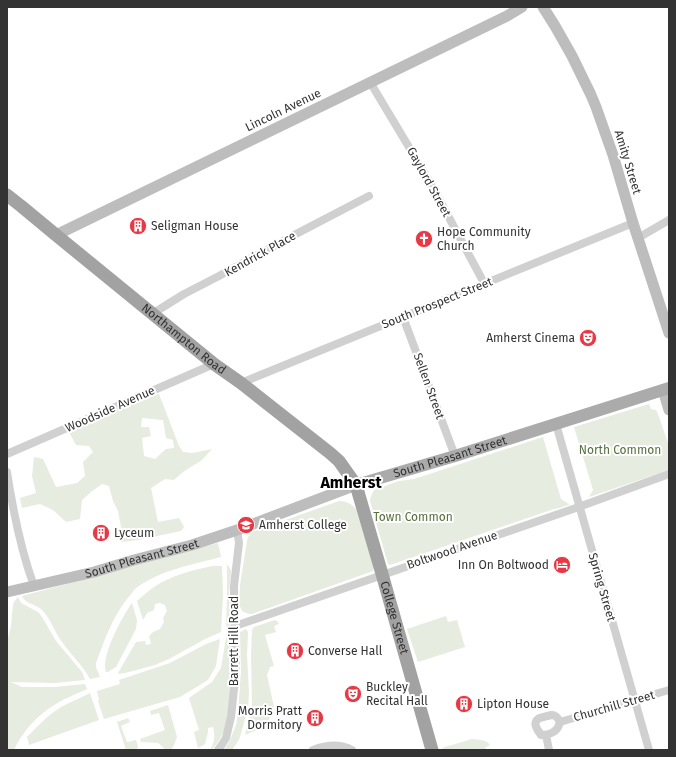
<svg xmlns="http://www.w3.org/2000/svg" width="676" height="757" viewBox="0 0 676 757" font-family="'Fira Sans',sans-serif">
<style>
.green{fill:#e6ecdf;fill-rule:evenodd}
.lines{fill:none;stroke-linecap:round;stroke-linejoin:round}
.minor{stroke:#d0d0d0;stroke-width:8}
.secondary{stroke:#bdbdbd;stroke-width:11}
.primary{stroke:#ababab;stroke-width:12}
.trunk{stroke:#a2a2a2;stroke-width:13}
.labels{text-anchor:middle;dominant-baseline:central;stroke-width:4;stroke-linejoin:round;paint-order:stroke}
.street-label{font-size:12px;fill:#333;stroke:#fff}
.poi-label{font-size:12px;fill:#333;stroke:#fff;text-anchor:start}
.park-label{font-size:12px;fill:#56703f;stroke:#fff}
.district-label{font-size:16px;font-weight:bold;fill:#000;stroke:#fff}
</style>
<rect width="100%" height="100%" fill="#fff"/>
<g class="green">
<path d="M 159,394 L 179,446 L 183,452 L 193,453 L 212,449 L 202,460 L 183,472 L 174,480 L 165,479 L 151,488 L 158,522 L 179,518 L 184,527 L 181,531 L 138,540 L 121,542 L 121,527 L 118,511 L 113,501 L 109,486 L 102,484 L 91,492 L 82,500 L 80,519 L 66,522 L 53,510 L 40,504 L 22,508 L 20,498 L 36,493 L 32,476 L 34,457 L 43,459 L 56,487 L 77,483 L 85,476 L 83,462 L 93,452 L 89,446 L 76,445 L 68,430 L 117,408 ZM 142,418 L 163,420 L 166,438 L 173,440 L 174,448 L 166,449 L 155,459 L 144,456 L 142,438 L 151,436 L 149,427 L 141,427 Z"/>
<polygon points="649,404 651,409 656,410 658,414 669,446 669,470 589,497 593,490 574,427"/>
<polygon points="543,437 561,499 569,504 569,505 559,508 554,509 390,565 388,564 370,501 371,496 374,490 399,481 414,479"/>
<path d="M 339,501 C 347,501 351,504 356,509 L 374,566 L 373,571 L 252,614 L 249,614 L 242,611 L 239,604 L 240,585 L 247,541 L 248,537 L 252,532 Z"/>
<path d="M 218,543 L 221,557 C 194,564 157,571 135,589 C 132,592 130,596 127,599 C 112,618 104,641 96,663 L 96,667 L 100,677 L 90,679 C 82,664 69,653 60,639 C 54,630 50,618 42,610 C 35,603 26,605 22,596 Z"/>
<polygon points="227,564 231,570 231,573 229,593 231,630 226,631 227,595"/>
<path d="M 213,566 L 222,566 L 223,595 L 221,632 L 205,639 L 169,659 L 155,665 L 129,672 L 119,674 L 118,673 L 136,642 L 145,641 L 146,645 L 151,644 L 149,636 L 153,632 L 160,629 L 164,622 L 163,618 L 167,611 L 165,605 L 160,603 L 155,604 L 154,610 L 147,613 L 143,620 L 137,601 C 145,594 153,587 162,582 C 178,574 196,569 213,566 Z"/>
<path d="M 18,597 L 21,603 L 38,612 L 42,617 L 56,641 L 82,672 L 85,680 L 55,683 L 11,682 L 22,687 L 54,687 L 85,684 L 87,689 C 77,694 65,698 56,704 C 38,714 22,732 14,750 L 7,750 L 7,642 L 11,626 L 13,605 L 14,602 Z"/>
<path d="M 132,603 L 137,620 L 136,629 L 116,667 L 108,672 L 106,672 C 100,657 123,615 132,603 Z"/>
<polygon points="446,616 448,622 457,620 465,647 418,662 407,629"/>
<polygon points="275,620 277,621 279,624 274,626 276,632 265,635 274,666 270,667 267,675 274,707 268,722 262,728 245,735 252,708 251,654 252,630 254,627"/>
<polygon points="246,629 248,632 247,655 249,692 248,709 239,740 232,750 224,750 230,740 236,725 238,713 241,671 240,632"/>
<path d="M 230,636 C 232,666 237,729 211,750 L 211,748 C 215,741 215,735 213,727 L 208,728 L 208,732 L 205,744 L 198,748 L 194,732 L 199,730 L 189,698 L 212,682 L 221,668 L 226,638 Z"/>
<polygon points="220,639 216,666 208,680 180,697 104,719 98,701 99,700 97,691 120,684 119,680 170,663 206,644"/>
<path d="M 90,693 L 99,720 L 29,745 L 27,737 C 38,726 48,715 61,707 C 70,702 81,698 90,693 Z"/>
<polygon points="168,705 177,737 174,745 171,750 166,750 158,743 141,742 140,739 165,730 159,713 151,715 150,711"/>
<polygon points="128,718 130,722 121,726 127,742 136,740 138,746 137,750 126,750 117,722"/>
<path d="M 472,739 C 479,740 486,739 490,745 L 486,747 L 485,748 L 488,750 L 442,750 L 443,748 L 445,747 Z"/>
</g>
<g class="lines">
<g class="minor">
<polyline points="370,82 431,184 484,283"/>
<polyline points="638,238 669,220"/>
<polyline points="152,314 184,294 219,276 296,234 369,196"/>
<polyline points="403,317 455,456"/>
<polyline points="241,383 633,223"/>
<polyline points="556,424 649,750"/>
<polyline points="7,454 214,364"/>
<path d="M 7,472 C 13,511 20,548 34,586"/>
<polyline points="235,626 573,509 669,474"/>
<path d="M 552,715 C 556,715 558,718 560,722 C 558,731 551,735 541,735 C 538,731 532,723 538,719 C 541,717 548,716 552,715 Z"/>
<polyline points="560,722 669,690"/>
<polyline points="546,735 549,750"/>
<polyline points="218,750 221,746 226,738 231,717 236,670 234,603 234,586 239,543 237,530"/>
<path d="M 313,750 C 326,745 339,743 352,750"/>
</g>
<g class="secondary">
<polyline points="543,7 555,26 572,56 591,95 596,107 613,155 633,223 669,333"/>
<polyline points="56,235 507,16 522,7"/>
<polyline points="663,390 669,410"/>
<path id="s1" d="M 7,592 L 94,572 L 134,560 L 192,545 L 237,530 L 356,485"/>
</g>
<path class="primary" id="s2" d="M 356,485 L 455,456 L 669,388"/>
<path class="trunk" id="s3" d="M 7,195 L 21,206 L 56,235 L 214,364 L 241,383 L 330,453 L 339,461 L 356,485 L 382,574 L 432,750"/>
</g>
<defs>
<symbol id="building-disc" viewBox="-11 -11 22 22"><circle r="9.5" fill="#e63946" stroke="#fff"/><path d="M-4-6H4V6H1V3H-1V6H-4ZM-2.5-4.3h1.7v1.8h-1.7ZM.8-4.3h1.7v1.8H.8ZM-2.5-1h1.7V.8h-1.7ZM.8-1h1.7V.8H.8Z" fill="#fff"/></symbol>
<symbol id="church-disc" viewBox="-11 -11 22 22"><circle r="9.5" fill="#e63946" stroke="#fff"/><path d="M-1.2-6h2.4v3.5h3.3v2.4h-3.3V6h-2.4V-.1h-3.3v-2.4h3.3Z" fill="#fff"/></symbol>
<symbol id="theatre-disc" viewBox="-11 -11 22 22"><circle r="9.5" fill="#e63946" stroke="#fff"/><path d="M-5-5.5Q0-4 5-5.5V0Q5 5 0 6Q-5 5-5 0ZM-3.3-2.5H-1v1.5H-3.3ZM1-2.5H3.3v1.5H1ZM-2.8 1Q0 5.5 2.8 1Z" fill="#fff"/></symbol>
<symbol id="university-disc" viewBox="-11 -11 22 22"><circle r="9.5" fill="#e63946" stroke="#fff"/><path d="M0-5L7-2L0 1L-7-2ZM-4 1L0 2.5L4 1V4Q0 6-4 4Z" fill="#fff"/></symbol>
<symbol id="hotel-disc" viewBox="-11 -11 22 22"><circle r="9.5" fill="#e63946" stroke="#fff"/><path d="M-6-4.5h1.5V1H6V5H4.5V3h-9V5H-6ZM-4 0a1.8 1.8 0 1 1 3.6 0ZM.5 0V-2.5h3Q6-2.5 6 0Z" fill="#fff"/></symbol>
</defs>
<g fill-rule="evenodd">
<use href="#building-disc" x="128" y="216" width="20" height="20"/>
<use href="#church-disc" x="414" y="229" width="20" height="20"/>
<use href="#theatre-disc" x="578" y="328" width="20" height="20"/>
<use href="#university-disc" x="236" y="515" width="20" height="20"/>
<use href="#building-disc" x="91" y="523" width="20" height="20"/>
<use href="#hotel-disc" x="552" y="555" width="20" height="20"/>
<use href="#building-disc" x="285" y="641" width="20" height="20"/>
<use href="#theatre-disc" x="343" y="684" width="20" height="20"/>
<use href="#building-disc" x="454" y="694" width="20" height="20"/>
<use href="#building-disc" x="305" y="708" width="20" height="20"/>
</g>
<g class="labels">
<g class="street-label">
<text transform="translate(283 110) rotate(-26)">Lincoln Avenue</text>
<text transform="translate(628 162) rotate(73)">Amity Street</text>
<text transform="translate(429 182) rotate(61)">Gaylord Street</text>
<text transform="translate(260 254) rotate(-29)">Kendrick Place</text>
<text transform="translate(437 303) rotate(-22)">South Prospect Street</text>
<text stroke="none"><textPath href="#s3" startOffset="228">Northampton Road</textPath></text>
<text transform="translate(429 386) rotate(70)">Sellen Street</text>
<text transform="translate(110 409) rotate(-24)">Woodside Avenue</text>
<text stroke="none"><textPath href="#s2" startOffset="98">South Pleasant Street</textPath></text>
<text transform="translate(452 550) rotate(-19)">Boltwood Avenue</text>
<text stroke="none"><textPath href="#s1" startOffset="139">South Pleasant Street</textPath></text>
<text transform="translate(602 587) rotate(74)">Spring Street</text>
<text stroke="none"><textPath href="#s3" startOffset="593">College Street</textPath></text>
<text transform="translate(234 641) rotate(-90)">Barrett Hill Road</text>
<text transform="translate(614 706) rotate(-16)">Churchill Street</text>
</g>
<g class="poi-label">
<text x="151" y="226">Seligman House</text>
<text x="437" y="232">Hope Community<tspan x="437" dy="14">Church</tspan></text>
<text x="575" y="338" text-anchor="end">Amherst Cinema</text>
<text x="259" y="525">Amherst College</text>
<text x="114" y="533">Lyceum</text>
<text x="549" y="565" text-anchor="end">Inn On Boltwood</text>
<text x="308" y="651">Converse Hall</text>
<text x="366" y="687">Buckley<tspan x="366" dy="14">Recital Hall</tspan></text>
<text x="477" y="704">Lipton House</text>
<text x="302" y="711" text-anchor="end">Morris Pratt<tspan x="302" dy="14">Dormitory</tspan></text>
</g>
<g class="park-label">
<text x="620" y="450">North Common</text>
<text x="413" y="517">Town Common</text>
</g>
<g class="district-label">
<text x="351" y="482">Amherst</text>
</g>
</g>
<rect width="676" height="757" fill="none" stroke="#333333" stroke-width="16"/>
</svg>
